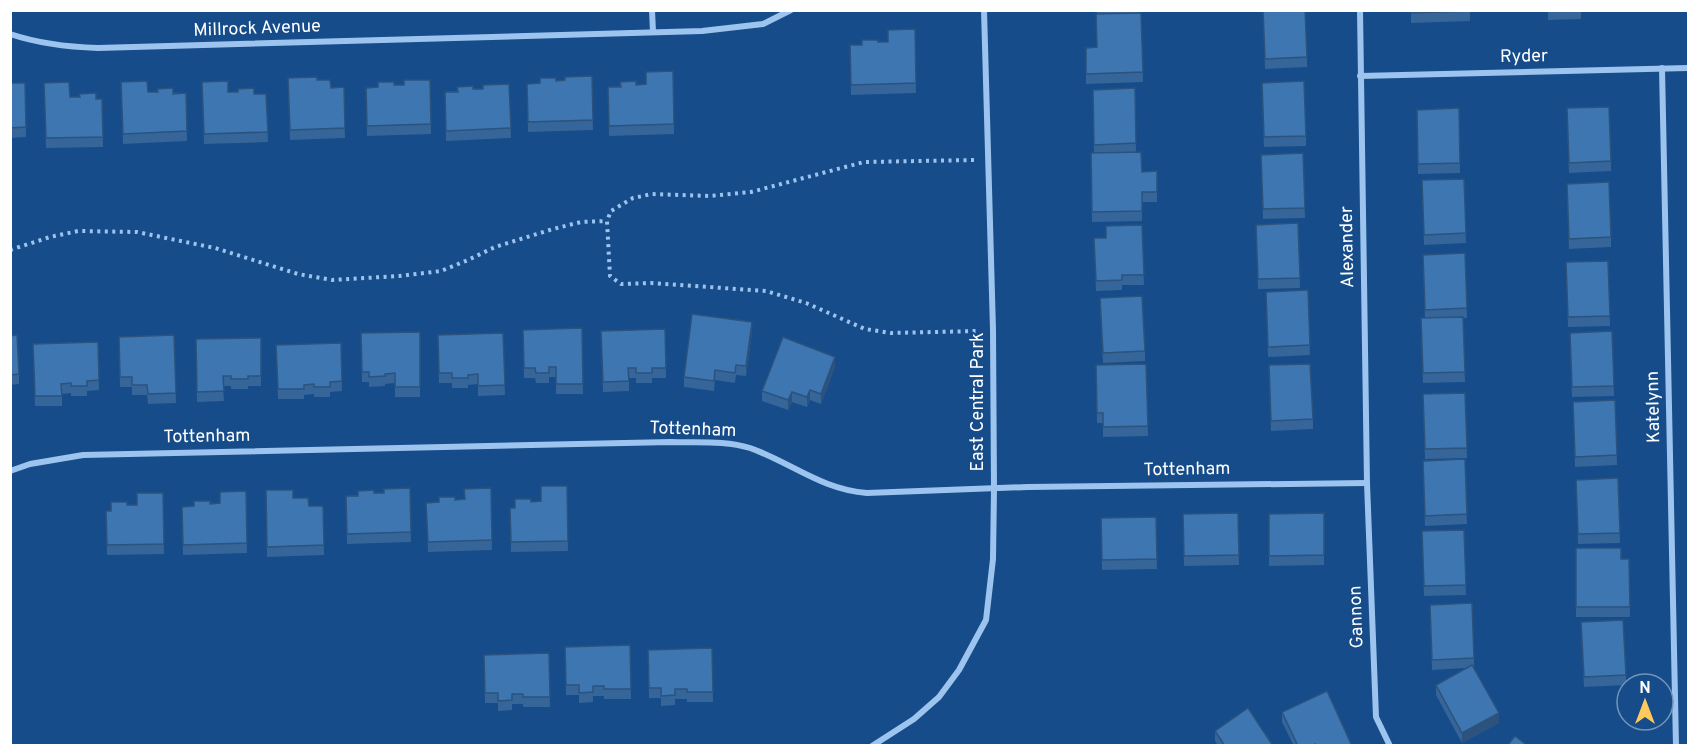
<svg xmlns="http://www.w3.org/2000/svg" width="1699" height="756" viewBox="0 0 1699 756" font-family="Overpass,sans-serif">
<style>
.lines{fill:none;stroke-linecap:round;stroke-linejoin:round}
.path{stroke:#9dc4ee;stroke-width:4;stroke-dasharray:3 4.5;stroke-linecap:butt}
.street{stroke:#9dc4ee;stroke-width:6}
.wall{fill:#356599}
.shaded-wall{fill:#2b537d}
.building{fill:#3e76b2;stroke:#2b537d;stroke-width:1.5}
.labels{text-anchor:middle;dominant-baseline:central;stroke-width:4.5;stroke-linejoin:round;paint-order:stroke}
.street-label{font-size:18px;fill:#fff;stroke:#164c89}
</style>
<rect width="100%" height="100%" fill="#164c89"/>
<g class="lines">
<g class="path">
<polyline points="974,160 864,162 751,192 709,196 652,194 633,198 611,211 607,221 610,276 621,284 651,283 766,291 806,303 865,329 891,333 977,331"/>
<polyline points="10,250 50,237 78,231 137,232 215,248 298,274 332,280 399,276 441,271 468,260 495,247 553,229 581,222 607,221"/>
</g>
<g class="street">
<polyline points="652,10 653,32"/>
<polyline points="1360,10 1367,483 1376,717 1390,746"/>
<path d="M 10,34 C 40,44 67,47 98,48 L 702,31 L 763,24 L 791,10"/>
<polyline points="1662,68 1676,746"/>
<polyline points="1360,76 1688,68"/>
<path d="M 10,471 L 30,464 L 83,455 L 671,442 C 697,443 725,440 750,448 C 790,462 822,490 867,493 L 1028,487 L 1367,483"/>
<polyline points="872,746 914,719 939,697 959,670 986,620 993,559 994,489 993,330 984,10"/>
</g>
</g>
<g class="wall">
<polygon points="1097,10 1139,10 1139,13 1141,13 1143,82 1086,84 1086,48 1097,47"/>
<polygon points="1263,10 1307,57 1307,67 1265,69"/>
<polygon points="1411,10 1470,10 1470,21 1411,23"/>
<polygon points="1548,10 1581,10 1581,19 1548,20"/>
<polygon points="915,29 916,93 851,95 850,45 862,45 878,42 888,42"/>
<polygon points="673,71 674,134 609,136 608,87 646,84"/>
<polygon points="592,76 593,130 528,132 527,84 565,80"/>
<polygon points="288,78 317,80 331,88 344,87 345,138 290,140"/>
<polygon points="430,80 431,134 367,136 366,88 378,87 394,85 404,85"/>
<polygon points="121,82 148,92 186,93 187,141 123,144"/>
<polygon points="202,82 228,92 254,94 266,94 268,142 204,144"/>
<polygon points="10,83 25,83 26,137 10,138"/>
<polygon points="44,83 70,97 102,99 103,147 46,148"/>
<polygon points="509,84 511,138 446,141 445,92 483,89"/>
<polygon points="1135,88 1136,152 1142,172 1157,171 1157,202 1142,202 1142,221 1092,222 1091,153 1094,153 1093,90"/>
<polygon points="1262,93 1306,136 1306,146 1264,147"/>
<polygon points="1459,108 1460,173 1418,174 1417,110"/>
<polygon points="1567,118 1611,161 1611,171 1569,173"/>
<polygon points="1303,153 1305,218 1263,219 1261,155"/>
<polygon points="1464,179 1466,243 1424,245 1422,180"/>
<polygon points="1567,194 1611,237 1611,247 1569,249"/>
<polygon points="1298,223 1300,288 1258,289 1256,235"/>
<polygon points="1142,225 1144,285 1122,285 1122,290 1096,291 1094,238 1106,238"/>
<polygon points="1465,253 1467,318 1463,318 1465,382 1423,383 1421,328 1425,318 1423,265"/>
<polygon points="1608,261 1610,326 1568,327 1566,262"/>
<polygon points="1308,290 1310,355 1268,357 1266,292"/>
<polygon points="1100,308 1145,351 1145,361 1103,363"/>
<polygon points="582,328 583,394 556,394 556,377 549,377 549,383 536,383 535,378 524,378 523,330"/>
<polygon points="665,329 666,378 652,378 652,383 636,383 636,378 629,378 629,391 603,392 601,331"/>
<polygon points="1612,331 1614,396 1572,397 1570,343"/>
<polygon points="420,332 420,397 395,397 395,383 385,384 385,386 369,387 369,382 362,382 361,333"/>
<polygon points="752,332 746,376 736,375 735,383 715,380 714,391 684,387 684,377"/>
<polygon points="503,333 505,395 478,396 478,384 468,385 468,388 452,388 452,383 439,383 438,335"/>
<polygon points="174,335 176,403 148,404 147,395 132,395 132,387 120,387 119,337"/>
<polygon points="10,336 19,374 19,384 10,385"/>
<polygon points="261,338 261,386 248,386 248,389 231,389 231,386 223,386 224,401 197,402 196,339"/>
<polygon points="98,342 99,390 87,391 87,396 71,396 71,393 62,394 62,406 35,406 33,344"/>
<polygon points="341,343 342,391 330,392 330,397 314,397 314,394 304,395 304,399 278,399 276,345"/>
<polygon points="1146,364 1148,436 1103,437 1103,423 1097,423 1096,365"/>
<polygon points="1269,365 1313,419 1313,429 1271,431"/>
<polygon points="835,367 821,404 810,400 807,407 792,402 788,410 762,401 762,391"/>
<polygon points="1465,393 1467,458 1425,459 1423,404"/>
<polygon points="1615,400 1617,465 1575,467 1573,402"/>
<polygon points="1465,459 1467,524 1425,526 1423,461"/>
<polygon points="1618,478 1620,543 1578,544 1576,480"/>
<polygon points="567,486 568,551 511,552 510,508 515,508 531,502 541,501"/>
<polygon points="410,488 411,542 347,544 346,496 384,493"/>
<polygon points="491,488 492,550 428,552 426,503 464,500"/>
<polygon points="266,490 293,498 309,506 323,506 324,555 267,557"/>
<polygon points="246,491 247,553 183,555 182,507 220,503"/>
<polygon points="163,493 164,554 107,555 106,511 111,511 127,505 137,505"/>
<polygon points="1238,513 1239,565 1184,566 1183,514"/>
<polygon points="1324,513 1324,565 1269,566 1269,514"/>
<polygon points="1156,517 1157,569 1102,570 1101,518"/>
<polygon points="1464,530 1466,595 1424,596 1422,531"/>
<polygon points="1576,548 1621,559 1629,559 1630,617 1576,617"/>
<polygon points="1430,615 1474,658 1474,668 1499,723 1462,743 1436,695 1436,685 1466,668 1432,670"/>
<polygon points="1581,632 1626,675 1626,685 1584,687"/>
<polygon points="630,645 631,699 604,699 604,696 593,696 593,702 579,703 579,695 566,695 565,647"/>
<polygon points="712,648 713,702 687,702 687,699 675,699 675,705 661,706 661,698 649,698 648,650"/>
<polygon points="549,653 550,707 523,707 523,704 512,704 512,710 498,711 498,703 485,703 484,655"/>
<polygon points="1282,712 1352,746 1294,746 1282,722"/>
<polygon points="1215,731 1273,746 1218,746 1215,741"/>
</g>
<g class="shaded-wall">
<polygon points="752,322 752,332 746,376 746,366"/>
<polygon points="835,357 835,367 821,404 821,394"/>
<polygon points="810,390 810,400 807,407 807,397"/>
<polygon points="792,392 792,402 788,410 788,400"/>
<polygon points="1499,713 1499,723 1462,743 1462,733"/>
</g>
<g class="building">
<polygon points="1263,10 1305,10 1307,57 1265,59"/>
<polygon points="1411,10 1470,10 1470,11 1411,13"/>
<polygon points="1141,13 1143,72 1086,74 1086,48 1097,47 1096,14"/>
<polygon points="915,29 916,83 851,85 850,45 862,45 862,40 878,40 878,42 888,42 888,30"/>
<polygon points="673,71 674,124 609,126 608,87 621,87 620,82 636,81 636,85 646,84 646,72"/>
<polygon points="592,76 593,120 528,122 527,84 540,83 540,78 556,78 556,81 565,80 565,77"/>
<polygon points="317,77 317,80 330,80 331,88 344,87 345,128 290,130 288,78"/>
<polygon points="404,80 430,80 431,124 367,126 366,88 378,87 378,82 394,82 394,85 404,85"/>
<polygon points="147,81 148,92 158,92 157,89 173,88 173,94 186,93 187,131 123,134 121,82"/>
<polygon points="228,81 228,92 238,92 238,89 254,88 254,94 266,94 268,132 204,134 202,82"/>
<polygon points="1304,81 1306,136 1264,137 1262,83"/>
<polygon points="69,82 70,97 80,97 79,94 96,93 96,99 102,99 103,137 46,138 44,83"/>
<polygon points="10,83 25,83 26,127 10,128"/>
<polygon points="509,84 511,128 446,131 445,92 458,92 457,87 473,86 473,89 483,89 483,85"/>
<polygon points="1135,88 1136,143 1094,145 1093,90"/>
<polygon points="1609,107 1611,161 1569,163 1567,108"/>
<polygon points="1459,108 1460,163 1418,164 1417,110"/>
<polygon points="1141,152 1142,172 1157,171 1157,192 1142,192 1142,211 1092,212 1091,153"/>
<polygon points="1303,153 1305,208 1263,209 1261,155"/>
<polygon points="1464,179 1466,233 1424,235 1422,180"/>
<polygon points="1609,182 1611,237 1569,239 1567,184"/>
<polygon points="1298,223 1300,278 1258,279 1256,225"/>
<polygon points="1142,225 1144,275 1122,275 1122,280 1096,281 1094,238 1106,238 1106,226"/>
<polygon points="1465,253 1467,308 1425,310 1423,255"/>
<polygon points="1608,261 1610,316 1568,317 1566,262"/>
<polygon points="1308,290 1310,345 1268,347 1266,292"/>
<polygon points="1142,296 1145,351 1103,353 1100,298"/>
<polygon points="692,314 752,322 746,366 736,365 735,373 715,370 714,381 684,377"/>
<polygon points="1463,317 1465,372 1423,373 1421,318"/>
<polygon points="582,328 583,384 556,384 556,367 549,367 549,373 536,373 535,368 524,368 523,330"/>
<polygon points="665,329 666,368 652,368 652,373 636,373 636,368 628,368 629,381 603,382 601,331"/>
<polygon points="1612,331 1614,386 1572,387 1570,333"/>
<polygon points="420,332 420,387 395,387 395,373 385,374 385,376 369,377 369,372 362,372 361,333"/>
<polygon points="503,333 505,385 478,386 478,374 468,375 468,378 452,378 452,373 439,373 438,335"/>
<polygon points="17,335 19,374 10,375 10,336"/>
<polygon points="174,335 176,393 148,394 147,385 132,385 132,377 120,377 119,337"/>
<polygon points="783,337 835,357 821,394 810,390 807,397 792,392 788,400 762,391"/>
<polygon points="261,338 261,376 248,376 248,379 231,379 231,376 223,376 224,391 197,392 196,339"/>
<polygon points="98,342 99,380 87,381 87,386 71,386 71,383 61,384 62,396 35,396 33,344"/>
<polygon points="341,343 342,381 330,382 330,387 314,387 314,384 304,385 304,389 278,389 276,345"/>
<polygon points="1146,364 1148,426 1103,427 1103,413 1097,413 1096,365"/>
<polygon points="1310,364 1313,419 1271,421 1269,365"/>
<polygon points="1465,393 1467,448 1425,449 1423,394"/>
<polygon points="1615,400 1617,455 1575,457 1573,402"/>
<polygon points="1465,459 1467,514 1425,516 1423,461"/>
<polygon points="1618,478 1620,533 1578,534 1576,480"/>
<polygon points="541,486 567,486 568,541 511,542 510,508 515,508 515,499 531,499 531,502 541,501"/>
<polygon points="410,488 411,532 347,534 346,496 358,496 358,491 374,490 374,493 384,493 384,489"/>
<polygon points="491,488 492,540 428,542 426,503 439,502 439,497 455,497 455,500 465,499 464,489"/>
<polygon points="266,490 293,490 293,498 308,498 309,506 323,506 324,545 267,547"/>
<polygon points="246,491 247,543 183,545 182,507 194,506 194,501 210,501 210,504 220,503 220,492"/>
<polygon points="137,493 163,493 164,544 107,545 106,511 111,511 111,502 127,502 127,505 137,505"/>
<polygon points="1238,513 1239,555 1184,556 1183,514"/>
<polygon points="1324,513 1324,555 1269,556 1269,514"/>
<polygon points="1156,517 1157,559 1102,560 1101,518"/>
<polygon points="1464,530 1466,585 1424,586 1422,531"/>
<polygon points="1576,548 1621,548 1621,559 1629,559 1630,607 1576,607"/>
<polygon points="1472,603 1474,658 1432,660 1430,605"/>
<polygon points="1623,620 1626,675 1584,677 1581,622"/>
<polygon points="630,645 631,689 604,689 604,686 593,686 593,692 579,693 579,685 566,685 565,647"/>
<polygon points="712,648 713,692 687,692 687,689 675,689 675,695 661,696 661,688 649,688 648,650"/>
<polygon points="549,653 550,697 523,697 523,694 512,694 512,700 498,701 498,693 485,693 484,655"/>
<polygon points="1472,665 1499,713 1462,733 1436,685"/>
<polygon points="1327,691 1352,746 1316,746 1315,744 1312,746 1298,746 1282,712"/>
<polygon points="1248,708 1273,746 1225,746 1215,731"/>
<polygon points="1515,736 1528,746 1507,746"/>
</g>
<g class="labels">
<g class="street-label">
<text transform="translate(257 29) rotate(-2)">Millrock Avenue</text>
<text transform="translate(1524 57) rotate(-1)">Ryder</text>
<text transform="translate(1348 247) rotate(-91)">Alexander</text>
<text transform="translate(978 402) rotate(-90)">East Central Park</text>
<text transform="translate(1654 407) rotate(-91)">Katelynn</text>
<text transform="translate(693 430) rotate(2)">Tottenham</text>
<text transform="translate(207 437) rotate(-1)">Tottenham</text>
<text transform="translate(1187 470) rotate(-1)">Tottenham</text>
<text transform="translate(1357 617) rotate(-92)">Gannon</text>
</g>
</g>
<rect width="1699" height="756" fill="none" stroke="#ffffff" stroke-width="24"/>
<g transform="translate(1645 702)"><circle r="28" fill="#164c89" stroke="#7394b8" stroke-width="1.5"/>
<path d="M0-4.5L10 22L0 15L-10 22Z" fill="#ffca5b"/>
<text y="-9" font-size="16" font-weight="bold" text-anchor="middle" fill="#ffffff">N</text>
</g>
</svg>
